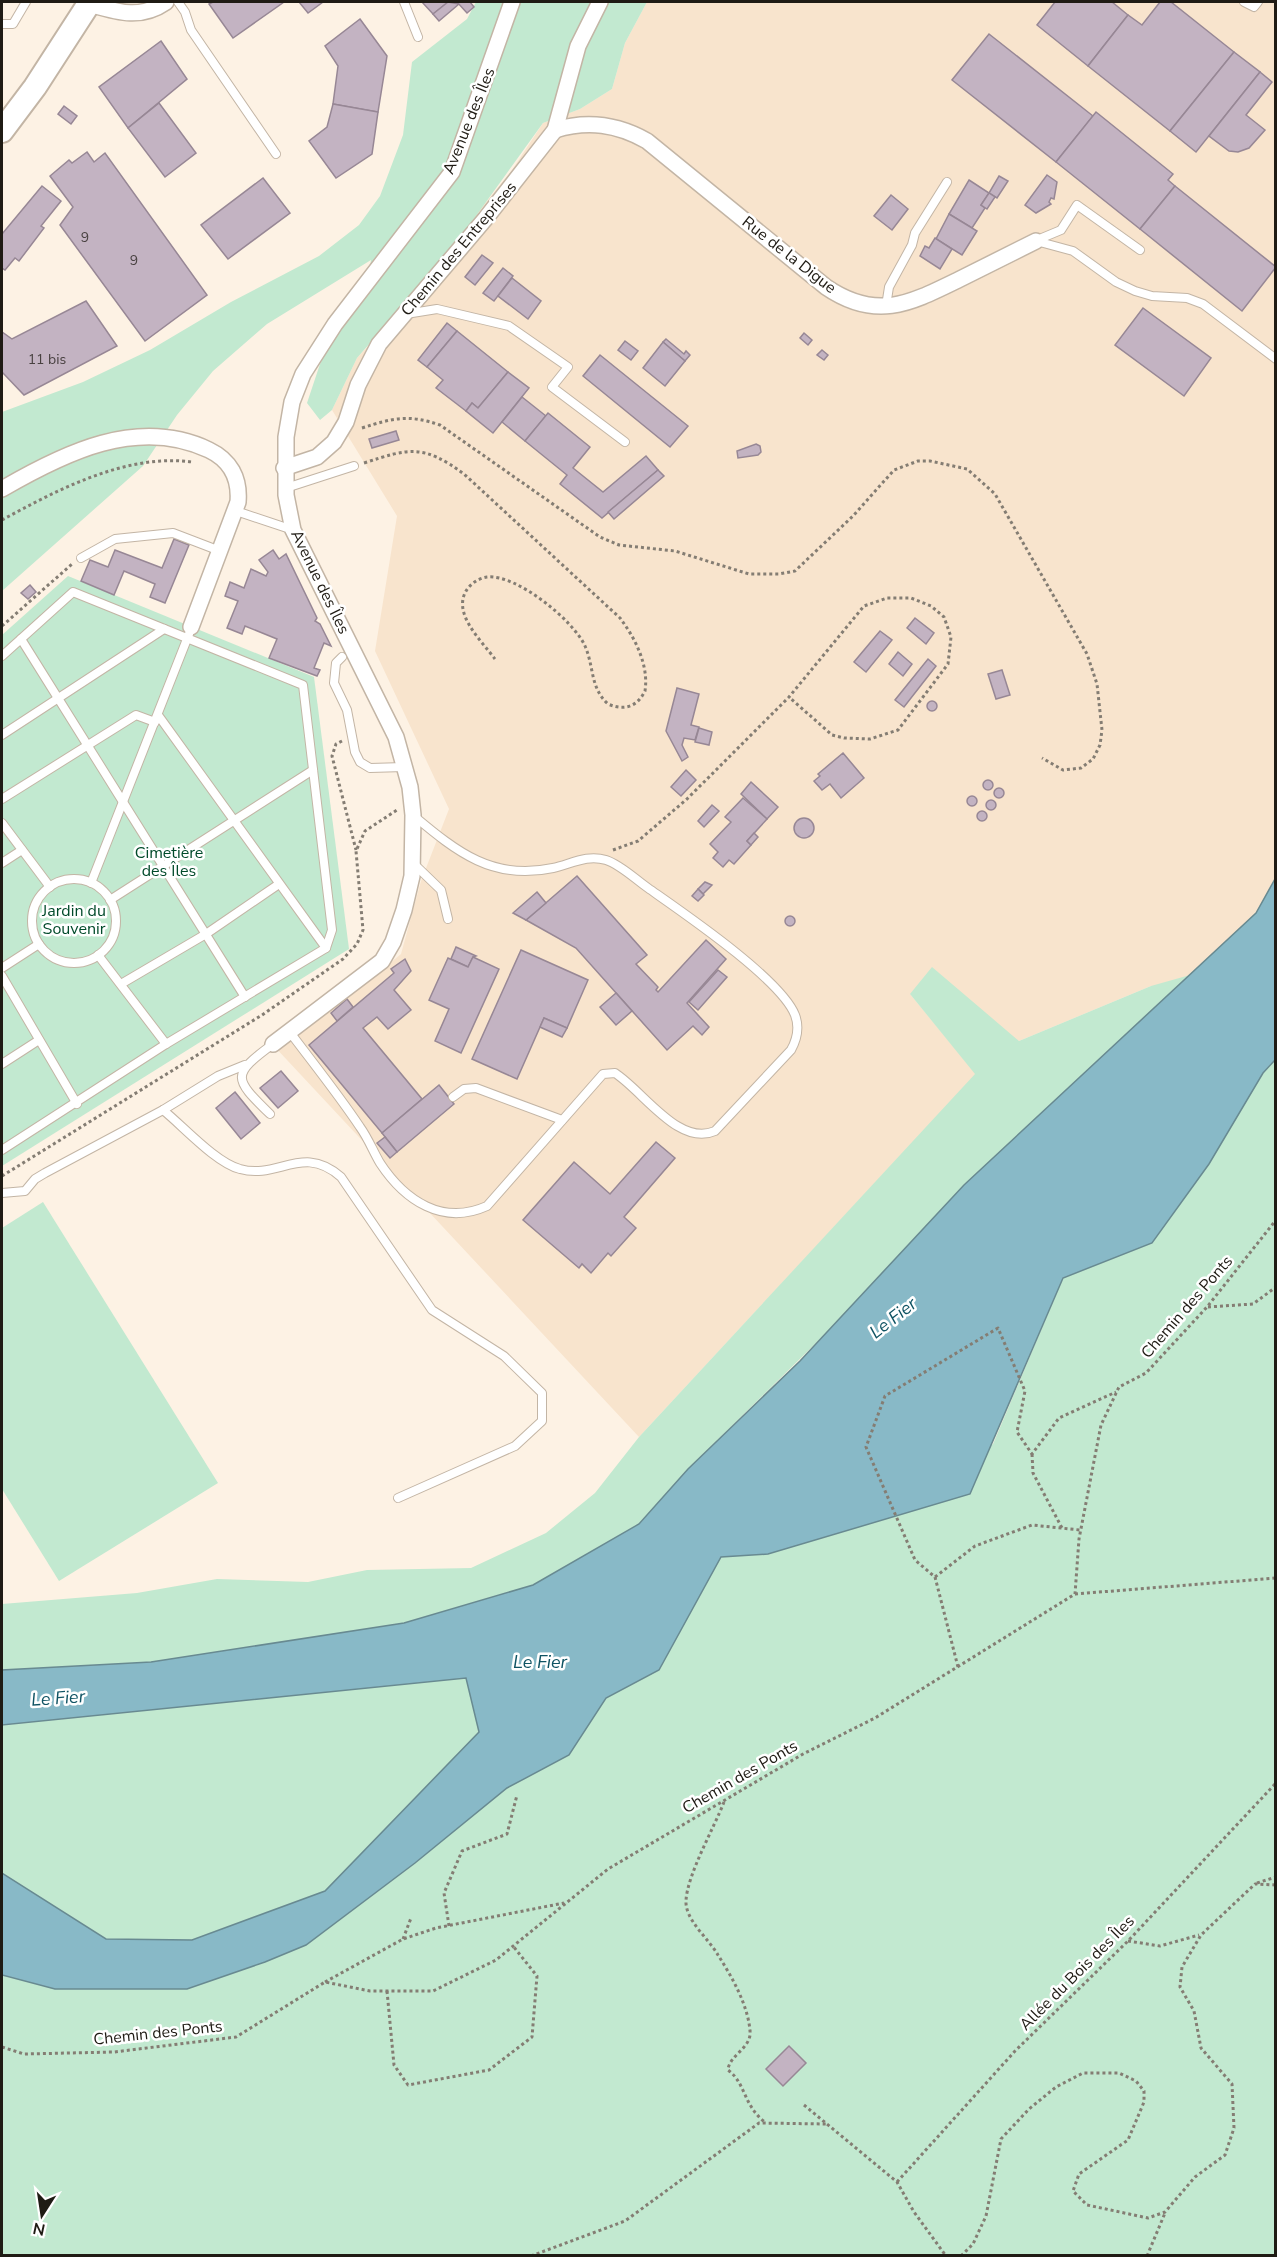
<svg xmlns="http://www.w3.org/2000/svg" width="1277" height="2257" viewBox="0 0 1277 2257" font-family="'Nunito Sans',sans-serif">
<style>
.built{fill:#f8e4cd}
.green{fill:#c2e9d0}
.water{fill:#88b9c7;stroke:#688a91;stroke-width:1.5}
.building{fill:#c3b3c2;stroke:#978795;stroke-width:1.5}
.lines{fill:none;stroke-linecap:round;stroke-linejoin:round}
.lane-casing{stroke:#c3b5a5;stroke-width:10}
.street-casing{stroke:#c3b5a5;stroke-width:18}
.secondary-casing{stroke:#c3b5a5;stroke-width:26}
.path{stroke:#847d73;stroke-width:3;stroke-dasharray:3 3;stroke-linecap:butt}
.lane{stroke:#fff;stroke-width:8}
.street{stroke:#fff;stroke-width:15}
.secondary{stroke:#fff;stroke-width:22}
.labels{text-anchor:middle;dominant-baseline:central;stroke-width:5;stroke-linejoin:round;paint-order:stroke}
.number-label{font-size:14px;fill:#484140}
.street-label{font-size:16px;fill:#1f1b14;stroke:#fff}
.park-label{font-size:16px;fill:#004a2a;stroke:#fff}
.water-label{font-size:18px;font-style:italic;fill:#0f5363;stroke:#fff}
</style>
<rect width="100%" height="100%" fill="#fdf2e4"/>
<polygon class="built" points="647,2 1275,2 1275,1060 1151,986 1019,1041 910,994 976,1074 639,1437 273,1045 372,978 401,954 421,881 449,809 375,651 397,516 332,410 357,358 382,331 512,170 543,123 580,109 612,89 625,43"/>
<g class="green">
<polygon points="476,2 647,2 625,43 612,89 580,109 543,123 453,248 357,358 332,410 320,420 307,403 320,364 334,338 365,298 371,260 267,324 213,371 177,415 143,466 2,591 2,412 83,382 150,350 231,302 319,256 359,225 380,196 403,135 412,62 467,19"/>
<polygon points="68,576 314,677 349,949 2,1166 2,635"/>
<polygon points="932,967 1019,1041 1151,986 1190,975 688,1469 639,1524 533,1585 404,1623 151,1662 2,1670 2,1604 137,1593 217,1579 308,1582 367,1570 471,1568 546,1533 595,1493 639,1437 975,1074 910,994"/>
<polygon points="1275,1060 1275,2255 2,2256 2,1975 55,1989 186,1989 306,1945 415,1863 507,1788 569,1755 606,1698 659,1670 721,1557 768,1554 993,1444 1063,1278 1152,1243 1209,1164 1263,1073"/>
<polygon points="43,1202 218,1483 59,1581 2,1489 2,1228"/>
<polygon points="466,1678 479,1732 325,1891 192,1940 106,1939 2,1873 2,1725"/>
</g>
<polygon class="water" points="1275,879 1275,1060 1263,1073 1209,1164 1152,1243 1063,1278 970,1494 768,1554 721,1557 659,1670 606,1698 569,1755 507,1788 415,1863 306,1945 265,1962 187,1989 55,1989 2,1975 2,1873 106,1939 192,1940 325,1891 479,1732 466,1678 2,1725 2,1670 151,1662 404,1623 533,1585 639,1524 688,1469 800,1361 964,1185 1256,913"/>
<g class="building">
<polygon points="213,2 284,2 233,38 209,4"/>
<polygon points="299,2 323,2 308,13"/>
<polygon points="422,2 448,2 433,14"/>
<polygon points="448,2 459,4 439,21 433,14"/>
<polygon points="457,2 470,2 474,7 467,13"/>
<polygon points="1055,2 1112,2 1128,15 1088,66 1037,25"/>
<polygon points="1160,2 1171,2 1234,52 1170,131 1088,66 1128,15 1142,25"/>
<polygon points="360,19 387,56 378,112 333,104 338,66 325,46"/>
<polygon points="989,34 1093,116 1056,162 952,80"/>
<polygon points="161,41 187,79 128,128 99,87"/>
<polygon points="1234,52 1260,72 1196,152 1170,131"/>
<polygon points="1260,72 1272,82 1246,115 1265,130 1249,148 1238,152 1229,151 1209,136"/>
<polygon points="159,103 196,153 165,177 128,128"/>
<polygon points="333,104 378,112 372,154 336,178 309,141 327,127"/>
<polygon points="64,106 77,116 71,124 58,114"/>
<polygon points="1096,112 1173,174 1168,180 1175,186 1140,229 1056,162"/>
<polygon points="87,152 94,162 105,153 207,295 145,341 60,225 73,207 50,176 69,160 72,163"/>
<polygon points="1047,175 1057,182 1054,199 1051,198 1049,202 1051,204 1036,213 1025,205"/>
<polygon points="999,176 1008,181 997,198 989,193"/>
<polygon points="263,178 290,213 228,259 201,225"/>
<polygon points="969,180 989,193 981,205 985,208 972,228 949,214"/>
<polygon points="42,186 61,201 41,226 44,228 19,261 15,258 5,270 2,268 2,234"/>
<polygon points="1175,186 1276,267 1242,311 1140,229"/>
<polygon points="989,193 995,197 987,209 981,205"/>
<polygon points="891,195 908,209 892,230 874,216"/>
<polygon points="949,214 977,231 962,255 936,239"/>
<polygon points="935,238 952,249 940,269 920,256 925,246 929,248"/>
<polygon points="482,255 493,263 475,285 465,277"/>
<polygon points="503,268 513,276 494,301 483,293"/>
<polygon points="512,278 541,301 528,319 498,296"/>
<polygon points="86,301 117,346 24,395 2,372 2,332 12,339"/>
<polygon points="1143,308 1211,358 1184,396 1115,345"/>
<polygon points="447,323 457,331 427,367 418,360"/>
<polygon points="457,331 508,372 478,408 472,403 466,411 436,388 443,380 427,367"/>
<polygon points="804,333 812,340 808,345 800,338"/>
<polygon points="666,339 684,354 686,351 690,355 685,361 663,342"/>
<polygon points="625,341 638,351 631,360 618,350"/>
<polygon points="663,342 685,361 665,386 643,368"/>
<polygon points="822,350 828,355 824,360 817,355"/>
<polygon points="600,355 688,426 670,447 583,376"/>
<polygon points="508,372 529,388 493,433 466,411 472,403 478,408"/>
<polygon points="522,397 546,416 525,441 502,422"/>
<polygon points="548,413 590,447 573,468 603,492 646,456 658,470 602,518 560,484 567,475 525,441"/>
<polygon points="396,431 399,440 372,448 369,439"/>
<polygon points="756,444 760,446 761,452 758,455 738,458 737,451"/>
<polygon points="658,470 664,476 614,519 608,512"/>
<polygon points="174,539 189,545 165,603 150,597 155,584 124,571 114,595 81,581 90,560 108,567 115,550 162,568"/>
<polygon points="273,550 279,559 286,554 317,618 315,621 320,624 331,646 324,643 314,668 320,670 317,676 269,658 277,639 245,626 242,634 227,628 238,601 225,596 230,582 244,588 251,569 266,576 268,572 259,560"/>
<polygon points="30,585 36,592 28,599 21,593"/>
<polygon points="915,618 934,633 926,644 907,628"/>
<polygon points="880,631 892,640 866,672 854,662"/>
<polygon points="898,652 912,664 903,676 889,664"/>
<polygon points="928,659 936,666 904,707 895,700"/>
<polygon points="1002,670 1010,695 996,699 988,674"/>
<polygon points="677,688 699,694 691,725 699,727 695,740 684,738 682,745 688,757 682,761 666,731"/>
<circle cx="932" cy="706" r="5"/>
<polygon points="699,728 712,732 709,745 695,742"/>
<polygon points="843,753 864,778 841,798 830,784 822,790 814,781 820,776 818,774"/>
<polygon points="686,770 696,780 681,796 671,787"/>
<circle cx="988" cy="785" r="5"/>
<polygon points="751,782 778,807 767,819 741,794"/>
<circle cx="999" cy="793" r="5"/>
<circle cx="972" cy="801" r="5"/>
<polygon points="743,798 767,819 747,841 751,845 734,864 729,860 723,867 713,858 718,852 710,844 731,822 725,817"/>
<circle cx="991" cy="805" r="5"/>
<polygon points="712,805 719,811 704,827 698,821"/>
<circle cx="982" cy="816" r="5"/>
<circle cx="804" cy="828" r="10"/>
<polygon points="754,833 758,837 751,845 747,841"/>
<polygon points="577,876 647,955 636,964 658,987 656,990 658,992 706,940 726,959 687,1003 709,1027 702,1035 693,1026 667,1050 576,948 526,920"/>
<polygon points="705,882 712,885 703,894 698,889"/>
<polygon points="698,889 704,895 698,901 692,896"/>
<polygon points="537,892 546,903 526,920 513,913"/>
<circle cx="790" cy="921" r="5"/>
<polygon points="456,947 476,956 473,957 468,967 451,959"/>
<polygon points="521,950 588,980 567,1028 544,1018 517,1079 472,1059"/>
<polygon points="473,957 499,969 461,1053 435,1041 449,1009 429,1000 448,958 468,967"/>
<polygon points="405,959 411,971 394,990 411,1010 388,1029 377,1017 363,1028 422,1099 382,1133 309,1045 394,973 391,969"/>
<polygon points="718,970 727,977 698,1010 689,1002"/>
<polygon points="616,993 632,1011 616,1025 600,1007"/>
<polygon points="347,999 353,1007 337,1021 331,1013"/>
<polygon points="544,1018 567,1028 562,1037 540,1027"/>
<polygon points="281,1071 298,1091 278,1108 260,1088"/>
<polygon points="439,1085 454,1104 397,1152 382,1133"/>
<polygon points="235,1092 260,1123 241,1139 216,1108"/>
<polygon points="385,1137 397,1152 390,1158 377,1143"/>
<polygon points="656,1142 675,1158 624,1217 636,1228 611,1256 608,1253 591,1273 582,1264 579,1268 523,1220 574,1162 610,1194"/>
<polygon points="789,2046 806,2063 783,2086 766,2069"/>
</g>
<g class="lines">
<defs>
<g id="lane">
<polyline points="178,2 185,12 191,30 276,154"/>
<polyline points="404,2 418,37"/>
<polyline points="1244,2 1254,7 1258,2"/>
<polyline points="2,24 13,24 26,2"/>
<polyline points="1037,240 1061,230 1077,205 1140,250"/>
<polyline points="1036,241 1073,251 1116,282 1135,291 1152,296 1187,298 1203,304 1276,359"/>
<polyline points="886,306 889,287 912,245 915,233 947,182"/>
<polyline points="406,314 437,309 509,326 568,367 552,387 625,442"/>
<polyline points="286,488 354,466"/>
<polyline points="236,511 293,530"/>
<polyline points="81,558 115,539 173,533 220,551"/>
<polyline points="21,639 245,997"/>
<polyline points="2,656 73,592 303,685 332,930 326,948 166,1044 2,1150"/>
<polyline points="342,657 336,663 334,683 347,710 355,752 360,762 370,768 404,767"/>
<polyline points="158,715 326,948"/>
<polyline points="2,735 164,629"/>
<polyline points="2,799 136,715 155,722"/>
<polyline points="2,823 50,887"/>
<polyline points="2,863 22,850"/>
<polyline points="414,864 441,890 448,919"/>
<circle cx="74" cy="921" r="42"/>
<polyline points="91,883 189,634"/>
<polyline points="110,900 313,770"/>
<polyline points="98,955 166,1044"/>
<polyline points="2,968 39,944"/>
<polyline points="2,976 77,1104"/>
<polyline points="121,984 206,934 279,884"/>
<path d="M 289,1031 C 313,1063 338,1094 360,1127 C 368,1138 373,1151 380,1163 C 405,1201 443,1226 487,1206 L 603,1074 L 615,1073 C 644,1092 679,1147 715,1131 L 791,1050 C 797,1039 800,1028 795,1015 C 781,979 682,912 648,888 C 635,879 621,865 606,860 C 587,854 571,864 553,868 C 493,881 457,852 414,816"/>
<polyline points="2,1064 39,1040"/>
<polyline points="453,1097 464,1089 476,1088 562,1120"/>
<path d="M 163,1110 C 183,1126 216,1163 240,1169 C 278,1180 303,1143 341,1177 L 432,1310 L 504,1356 L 542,1393 L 542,1421 L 515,1446 L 398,1498"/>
<path d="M 270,1114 C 233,1078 231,1075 273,1044"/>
<polyline points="2,1193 25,1191 35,1179 45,1173 163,1110 218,1076 245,1065"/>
</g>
<g id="street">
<path d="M 89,4 C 117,12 140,20 166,2"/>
<path d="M 555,130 C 588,120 617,124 647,141 L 826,287 C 876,321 909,304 958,280 C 984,267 1010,254 1036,241"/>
<polyline points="284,468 317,457 334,442 346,422 358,385 379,344 486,218 555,130 578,46 600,2"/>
<path d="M 2,489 C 64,453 138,416 209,450 C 230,460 240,478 238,502 L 191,627"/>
<polyline points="273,1044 382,961 393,942 404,910 412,876 413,815 410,787 396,737 293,530 286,495 286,437 292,402 303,374 335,324 452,172 512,2"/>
</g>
<polyline id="secondary" points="2,131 35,87 90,2"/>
</defs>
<use href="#lane" class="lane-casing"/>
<use href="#street" class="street-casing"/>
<use href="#secondary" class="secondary-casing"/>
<g class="path">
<path d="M 362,428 C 393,418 408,414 440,425 L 600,537 L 619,545 L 675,551 L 749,574 L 779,574 L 795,571 L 853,516 L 894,470 L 918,461 L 930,461 L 967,469 L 995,494 L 1087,654 L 1097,684 L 1102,730 L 1100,745 L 1093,759 L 1081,768 L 1063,770 L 1042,758"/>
<path d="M 364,463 C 410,448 423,444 464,474 L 620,618 C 635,638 649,665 645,691 C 637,707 624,711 608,704 C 590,688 594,666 585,646 C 574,621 517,574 487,577 C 480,578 473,582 468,588 C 450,612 481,640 495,659"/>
<path d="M 2,520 C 57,490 127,453 192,462"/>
<polyline points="2,626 72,564"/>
<polyline points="342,741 336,744 332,756 356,850"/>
<polyline points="613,850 638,841 687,799 789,697 864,606 887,598 911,598 931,606 944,617 951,637 948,664 898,730 870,739 844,738 832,735 789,697"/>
<polyline points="2,1176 262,1015 343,959 357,944 363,930 356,851 365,831 397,810"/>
<polyline points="1208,1307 1253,1304 1276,1287"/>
<polyline points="1032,1454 1033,1473 1062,1528"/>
<polyline points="935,1577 975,1546 1032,1525 1080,1530"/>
<polyline points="1075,1594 1276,1578"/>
<polyline points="958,1667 935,1577 915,1560 866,1447 885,1396 998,1328 1025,1391 1017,1432 1032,1454 1059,1418 1116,1392"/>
<path d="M 724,1802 C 714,1828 687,1875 686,1901 C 685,1920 709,1939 718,1955 C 732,1977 748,2005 750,2031 C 752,2048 729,2055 728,2070 C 746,2083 743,2106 766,2123"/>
<polyline points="1257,1883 1276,1877"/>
<polyline points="449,1926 444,1893 462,1851 507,1834 517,1795"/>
<polyline points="403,1939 411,1918"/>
<polyline points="1128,1941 1160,1946 1199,1935"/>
<polyline points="325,1982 403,1939 436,1928 564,1903"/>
<polyline points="387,1991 394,2065 408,2085 489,2070 532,2037 537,1976 513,1946"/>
<polyline points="2,2047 24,2054 114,2052 236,2037 325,1982 370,1991 433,1991 496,1960 608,1869 803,1754 875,1718 1075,1594 1079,1539 1101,1425 1119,1387 1146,1373 1207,1307 1276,1220"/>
<polyline points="804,2105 897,2182 914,2212 946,2256"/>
<polyline points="897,2182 1015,2051 1128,1941 1276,1783"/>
<polyline points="531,2256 625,2221 759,2123 827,2124"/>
<polyline points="961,2256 973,2244 986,2216 1001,2139 1029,2109 1056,2087 1083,2073 1119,2073 1136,2081 1144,2091 1144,2102 1128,2140 1079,2174 1073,2191 1087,2205 1148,2218 1165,2212 1195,2177 1225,2155 1234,2128 1232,2084 1201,2048 1194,2011 1180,1987 1182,1967 1201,1935 1255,1884 1276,1885"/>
<polyline points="1147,2256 1165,2213"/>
</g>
<use href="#lane" class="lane"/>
<use href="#street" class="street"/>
<use href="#secondary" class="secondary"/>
</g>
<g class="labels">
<g class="number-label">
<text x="85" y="237">9</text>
<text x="134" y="260">9</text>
<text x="47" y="359">11 bis</text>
</g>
<g class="street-label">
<text transform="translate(469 121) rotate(-68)">Avenue des Îles</text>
<text transform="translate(459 249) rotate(-50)">Chemin des Entreprises</text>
<text transform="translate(789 255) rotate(38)">Rue de la Digue</text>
<text transform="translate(320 582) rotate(64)">Avenue des Îles</text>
<text transform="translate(1187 1307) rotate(-49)">Chemin des Ponts</text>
<text transform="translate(740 1777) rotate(-30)">Chemin des Ponts</text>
<text transform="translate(1077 1973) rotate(-45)">Allée du Bois des Îles</text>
<text transform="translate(158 2033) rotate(-6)">Chemin des Ponts</text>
</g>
<g class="park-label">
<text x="169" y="853">Cimetière<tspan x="169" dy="18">des Îles</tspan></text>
<text x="74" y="911">Jardin du<tspan x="74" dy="18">Souvenir</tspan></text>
</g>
<g class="water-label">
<text transform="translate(893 1318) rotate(-38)">Le Fier</text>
<text x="540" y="1662">Le Fier</text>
<text transform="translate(58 1698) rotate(-4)">Le Fier</text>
</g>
</g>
<rect width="1277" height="2257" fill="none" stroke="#1f1b14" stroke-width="6"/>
<g transform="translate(42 2215) rotate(192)" stroke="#ffffff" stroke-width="4.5" paint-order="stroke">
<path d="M0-4.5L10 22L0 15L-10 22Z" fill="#1f1b14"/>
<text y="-9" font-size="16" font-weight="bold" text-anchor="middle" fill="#1f1b14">N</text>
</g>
</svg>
